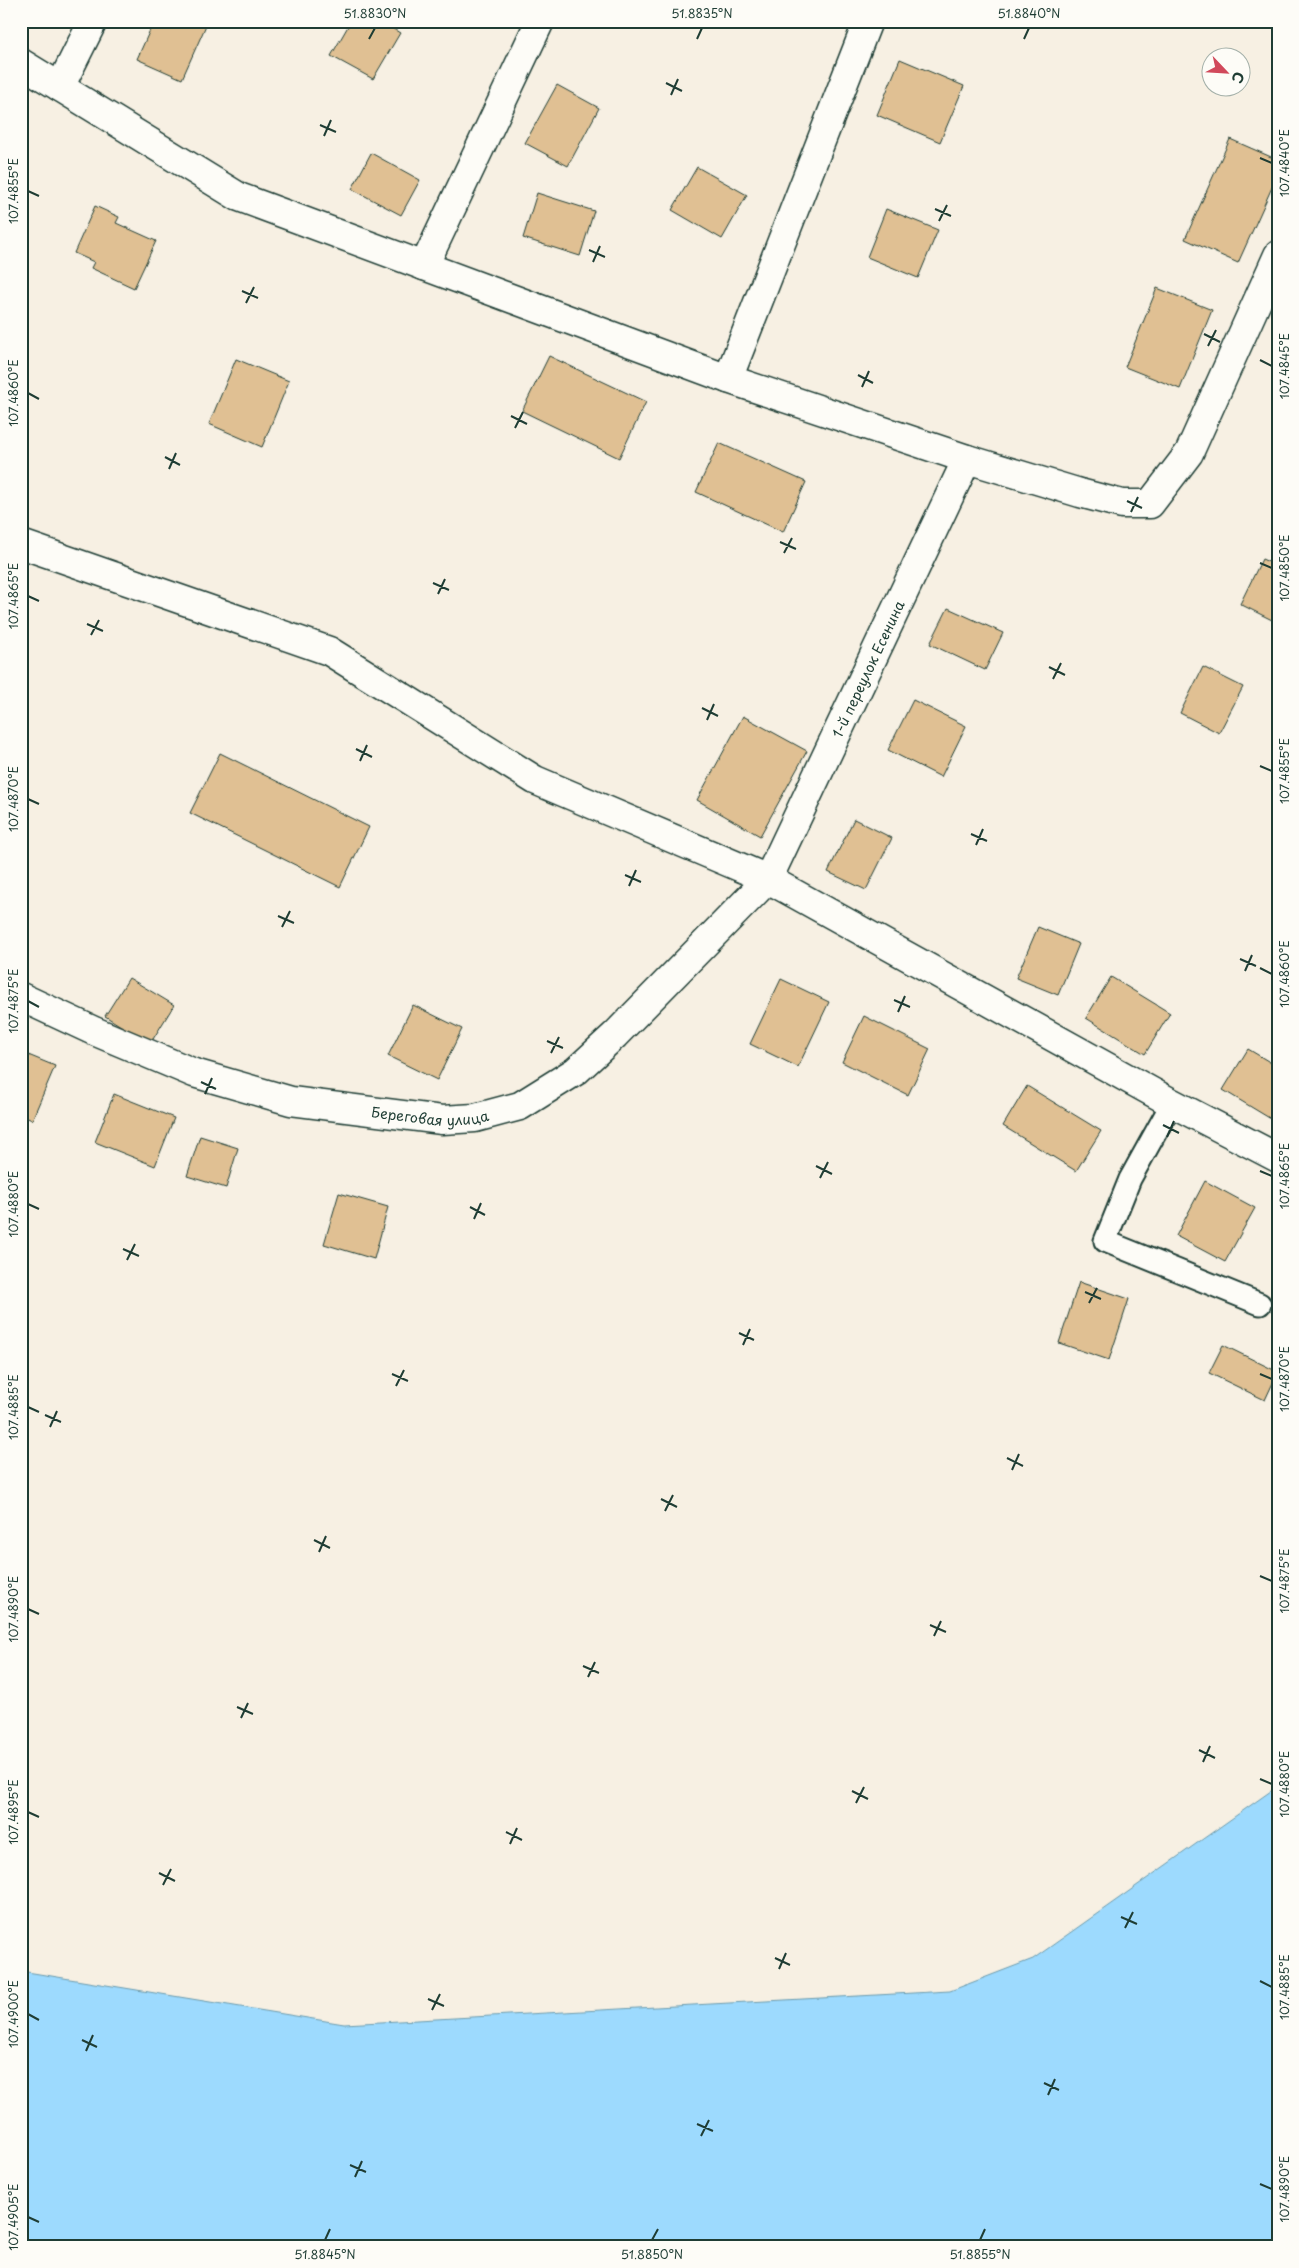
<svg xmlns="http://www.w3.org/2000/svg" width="1299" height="2268" viewBox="0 0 1299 2268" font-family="'Playpen Sans',sans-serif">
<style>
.water{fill:#9ddafe;stroke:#6b9bad}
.building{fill:#e0c093;stroke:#1f3d34}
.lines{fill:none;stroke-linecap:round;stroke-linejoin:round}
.service-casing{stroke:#1f3d34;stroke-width:25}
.minor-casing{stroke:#1f3d34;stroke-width:31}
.service{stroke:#fdfcf7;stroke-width:21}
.minor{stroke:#fdfcf7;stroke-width:28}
.ticks{fill:none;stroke:#1f3d34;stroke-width:2}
.labels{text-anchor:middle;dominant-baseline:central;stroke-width:4.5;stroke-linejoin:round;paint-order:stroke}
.street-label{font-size:14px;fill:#1f3d34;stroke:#fdfcf7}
.neatline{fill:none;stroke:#1f3d34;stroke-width:2}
.ticks-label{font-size:12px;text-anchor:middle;fill:#1f3d34}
</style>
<rect width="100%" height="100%" fill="#f7f0e3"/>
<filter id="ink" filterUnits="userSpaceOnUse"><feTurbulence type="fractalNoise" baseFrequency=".02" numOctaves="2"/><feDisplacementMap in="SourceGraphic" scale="10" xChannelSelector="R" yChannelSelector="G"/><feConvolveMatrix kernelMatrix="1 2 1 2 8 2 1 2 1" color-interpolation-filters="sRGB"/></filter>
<g filter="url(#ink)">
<polygon class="water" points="1278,1786 1278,2247 21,2247 21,1971 344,2024 950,1991 1033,1959"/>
<g class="building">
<polygon points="154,21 202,21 207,23 182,79 137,59"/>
<polygon points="351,21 380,21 400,33 373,79 331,56"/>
<polygon points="900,59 964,86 940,142 877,115"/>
<polygon points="557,85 599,108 568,166 525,143"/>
<polygon points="1230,139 1278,160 1278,174 1238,263 1185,239"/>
<polygon points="371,153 420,180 401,215 352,189"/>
<polygon points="697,167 747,195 722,239 672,210"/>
<polygon points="537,193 594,211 580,256 523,238"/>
<polygon points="95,206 119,217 116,223 156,241 134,288 91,268 94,262 74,253"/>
<polygon points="886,209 938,230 918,278 867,257"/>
<polygon points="1157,288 1212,310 1180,389 1125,367"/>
<polygon points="549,356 646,402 619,458 522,411"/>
<polygon points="236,359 289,381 262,447 209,424"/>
<polygon points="719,443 806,482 783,532 696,492"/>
<polygon points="1262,559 1278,566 1278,623 1240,604"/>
<polygon points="948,608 1003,633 985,670 930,644"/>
<polygon points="1203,667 1243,687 1219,733 1180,713"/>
<polygon points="913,700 966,726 941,777 888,750"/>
<polygon points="743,716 807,751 760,836 697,800"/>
<polygon points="220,753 369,827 340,887 190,813"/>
<polygon points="854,819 892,838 866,890 828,872"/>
<polygon points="1038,927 1079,944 1058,995 1016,978"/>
<polygon points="1111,977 1170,1013 1145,1054 1086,1018"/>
<polygon points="129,978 174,1005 150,1044 105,1016"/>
<polygon points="781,979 829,1002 798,1067 750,1044"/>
<polygon points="413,1005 462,1029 437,1080 388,1056"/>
<polygon points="864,1016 930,1049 908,1095 842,1062"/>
<polygon points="1248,1049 1278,1067 1278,1108 1271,1119 1223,1090"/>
<polygon points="21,1052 55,1066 32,1120 21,1115"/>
<polygon points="1027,1086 1101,1131 1076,1171 1003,1126"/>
<polygon points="114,1094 174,1118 155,1166 95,1142"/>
<polygon points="200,1136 238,1148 226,1188 187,1176"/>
<polygon points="1205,1181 1255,1208 1225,1262 1176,1236"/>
<polygon points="339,1193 388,1207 374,1259 324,1244"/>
<polygon points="1079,1282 1129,1299 1109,1360 1059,1343"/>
<polygon points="1223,1345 1278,1372 1265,1400 1209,1373"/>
</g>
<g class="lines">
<defs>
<polyline id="service" points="1172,1103 1130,1179 1105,1241 1260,1304"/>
<g id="minor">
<polyline points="21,63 239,197 728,379 967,459 1080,493 1122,504 1150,504 1189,453 1278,255"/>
<polyline points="60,87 93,21"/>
<polyline points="424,266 540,21"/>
<polyline points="728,379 868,21"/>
<polyline points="21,544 329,651 535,780 768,879 1172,1103 1278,1158"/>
<path id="s1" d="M 21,997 L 94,1031 L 194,1073 L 291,1101 L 442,1120 L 475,1118 L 520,1106 L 576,1071 L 615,1035 L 768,879 L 967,459"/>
</g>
</defs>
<use href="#service" class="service-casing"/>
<use href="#minor" class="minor-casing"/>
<use href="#service" class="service"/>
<use href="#minor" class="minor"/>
</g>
</g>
<path class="ticks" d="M 369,39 L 375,28M 697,39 L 702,28M 1024,39 L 1029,28M 666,83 L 682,91M 671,95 L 678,79M 320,125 L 336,132M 324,136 L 331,120M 1260,158 L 1272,163M 28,191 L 39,196M 935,209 L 951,216M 939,221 L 947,205M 589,250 L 605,257M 593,262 L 600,246M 242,291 L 258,298M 246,303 L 254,287M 1204,334 L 1220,342M 1208,346 L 1216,330M 1260,360 L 1272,366M 858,375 L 873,383M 862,387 L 869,371M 28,393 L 39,399M 511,416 L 527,424M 515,428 L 523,412M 165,457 L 180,465M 169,469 L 176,453M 1127,501 L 1142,508M 1131,512 L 1138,497M 780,542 L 796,549M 784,553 L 792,538M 1260,563 L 1272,568M 433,583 L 449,590M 438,594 L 445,579M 28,596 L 39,601M 87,624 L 103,631M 91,635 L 99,620M 1049,667 L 1065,675M 1053,679 L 1061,663M 702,708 L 718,716M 707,720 L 714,704M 356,749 L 372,757M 360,761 L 367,745M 1260,766 L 1272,771M 28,799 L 39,804M 971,834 L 987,841M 976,845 L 983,829M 625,875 L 641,882M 629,886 L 636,870M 278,916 L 294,923M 282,927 L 290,911M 1240,959 L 1256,966M 1260,968 L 1272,974M 1245,971 L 1252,955M 894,1000 L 910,1007M 28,1001 L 39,1007M 898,1012 L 905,996M 547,1041 L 563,1048M 551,1053 L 559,1037M 201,1082 L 216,1089M 205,1094 L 212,1078M 1163,1125 L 1179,1133M 1167,1137 L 1174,1121M 816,1166 L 832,1174M 1260,1171 L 1272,1176M 820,1178 L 828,1162M 28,1204 L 39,1209M 470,1207 L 485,1215M 474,1219 L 481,1203M 123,1249 L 139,1256M 127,1260 L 135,1244M 1085,1292 L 1101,1299M 1089,1303 L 1097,1288M 739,1333 L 754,1340M 743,1345 L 750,1329M 392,1374 L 408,1381M 1260,1374 L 1272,1379M 396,1386 L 404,1370M 28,1407 L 39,1412M 45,1415 L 61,1422M 50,1427 L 57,1411M 1007,1458 L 1023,1466M 1012,1470 L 1019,1454M 661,1499 L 677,1507M 665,1511 L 673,1495M 314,1540 L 330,1548M 319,1552 L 326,1536M 1260,1576 L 1272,1581M 28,1609 L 39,1614M 930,1625 L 946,1632M 934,1636 L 941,1621M 583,1666 L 599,1673M 588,1677 L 595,1662M 237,1707 L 253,1714M 241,1718 L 248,1703M 1199,1750 L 1215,1758M 1203,1762 L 1210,1746M 1260,1779 L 1272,1784M 852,1791 L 868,1799M 856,1803 L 864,1787M 28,1812 L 39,1817M 506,1832 L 522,1840M 510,1844 L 517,1828M 159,1873 L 175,1881M 163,1885 L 171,1869M 1121,1917 L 1137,1924M 1125,1928 L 1133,1912M 775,1958 L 790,1965M 779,1969 L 786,1953M 1260,1981 L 1272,1987M 428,1999 L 444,2006M 432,2010 L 440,1994M 28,2014 L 39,2020M 82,2040 L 97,2047M 86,2051 L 93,2035M 1044,2083 L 1059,2090M 1048,2095 L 1055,2079M 697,2124 L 713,2131M 701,2136 L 709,2120M 350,2165 L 366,2172M 355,2177 L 362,2161M 1260,2184 L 1272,2189M 28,2217 L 39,2222M 325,2240 L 330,2229M 652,2240 L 658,2229M 980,2240 L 985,2229"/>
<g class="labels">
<g class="street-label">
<text stroke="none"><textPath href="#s1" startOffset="1092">1-й переулок Есенина</textPath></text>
<text stroke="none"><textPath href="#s1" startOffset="430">Береговая улица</textPath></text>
</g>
</g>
<rect width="1299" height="2268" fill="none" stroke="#fdfcf7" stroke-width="55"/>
<g transform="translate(1226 72) rotate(115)"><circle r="24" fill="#fdfcf7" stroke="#a4b0a9"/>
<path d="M0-4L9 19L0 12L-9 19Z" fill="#d1495b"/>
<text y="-8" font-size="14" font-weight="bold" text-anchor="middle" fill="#1f3d34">С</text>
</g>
<rect x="28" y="28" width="1244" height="2212" class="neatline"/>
<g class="ticks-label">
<text x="375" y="18">51.8830°N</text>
<text x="702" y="18">51.8835°N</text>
<text x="1029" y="18">51.8840°N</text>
<text transform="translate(1285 163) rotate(-90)" y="4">107.4840°E</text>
<text transform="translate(14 191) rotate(-90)" y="4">107.4855°E</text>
<text transform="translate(1285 366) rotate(-90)" y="4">107.4845°E</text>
<text transform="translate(14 393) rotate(-90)" y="4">107.4860°E</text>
<text transform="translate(1285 568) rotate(-90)" y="4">107.4850°E</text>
<text transform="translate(14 596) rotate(-90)" y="4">107.4865°E</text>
<text transform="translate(1285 771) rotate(-90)" y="4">107.4855°E</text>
<text transform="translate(14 799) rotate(-90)" y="4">107.4870°E</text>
<text transform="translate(1285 974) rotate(-90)" y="4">107.4860°E</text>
<text transform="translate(14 1001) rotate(-90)" y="4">107.4875°E</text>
<text transform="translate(1285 1176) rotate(-90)" y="4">107.4865°E</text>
<text transform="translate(14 1204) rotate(-90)" y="4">107.4880°E</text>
<text transform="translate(1285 1379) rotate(-90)" y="4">107.4870°E</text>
<text transform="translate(14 1407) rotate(-90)" y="4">107.4885°E</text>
<text transform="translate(1285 1581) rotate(-90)" y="4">107.4875°E</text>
<text transform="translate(14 1609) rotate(-90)" y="4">107.4890°E</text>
<text transform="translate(1285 1784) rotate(-90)" y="4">107.4880°E</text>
<text transform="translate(14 1812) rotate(-90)" y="4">107.4895°E</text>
<text transform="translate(1285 1987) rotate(-90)" y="4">107.4885°E</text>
<text transform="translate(14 2014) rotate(-90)" y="4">107.4900°E</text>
<text transform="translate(1285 2189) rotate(-90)" y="4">107.4890°E</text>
<text transform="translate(14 2217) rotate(-90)" y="4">107.4905°E</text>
<text x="325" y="2259">51.8845°N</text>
<text x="652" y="2259">51.8850°N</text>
<text x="980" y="2259">51.8855°N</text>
</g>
</svg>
